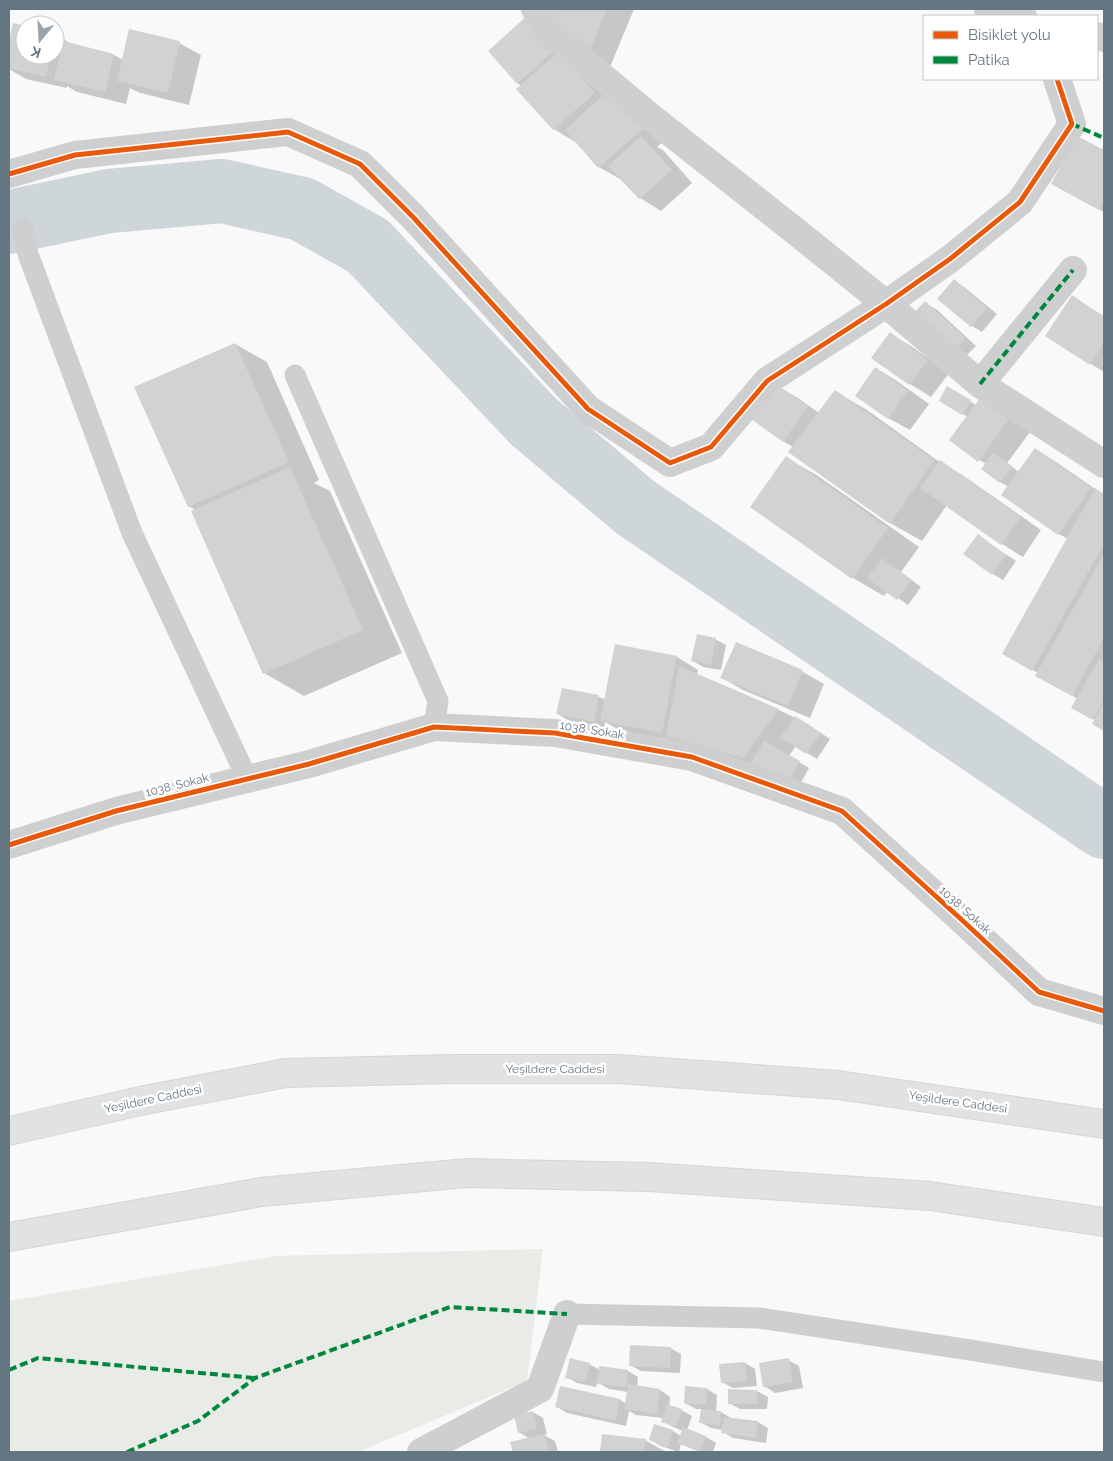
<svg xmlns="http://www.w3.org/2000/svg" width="1113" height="1461" viewBox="0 0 1113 1461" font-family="Raleway,sans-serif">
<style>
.green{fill:#e8ebe6}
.shadow{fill:#0003}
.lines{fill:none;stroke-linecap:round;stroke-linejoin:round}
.river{stroke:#ced6d9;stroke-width:64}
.building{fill:#d0d2d3}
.trunk-casing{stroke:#d5d6d6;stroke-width:30}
.service{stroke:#cecfd0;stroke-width:21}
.minor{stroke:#cecfd0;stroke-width:28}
.tertiary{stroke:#cecfd0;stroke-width:28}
.trunk{stroke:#e1e2e2;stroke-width:28}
.quiet{stroke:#00873e;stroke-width:4;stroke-dasharray:8 4;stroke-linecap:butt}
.cycleway-casing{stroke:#fff;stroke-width:8}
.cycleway{stroke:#e8590c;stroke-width:5}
.labels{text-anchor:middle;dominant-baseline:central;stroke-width:5;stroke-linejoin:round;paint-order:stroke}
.street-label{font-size:12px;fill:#657683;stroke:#fff}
</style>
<rect width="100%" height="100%" fill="#f9f9f9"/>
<polygon class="green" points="543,1249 527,1381 358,1452 9,1452 9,1301 276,1256"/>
<g class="shadow">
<polygon points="553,9 634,9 610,67 666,139 657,147 663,150 692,183 661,211 640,198 620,179 599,167 576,141 575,142 554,129 522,86 517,83 547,26"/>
<polygon points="14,25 25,27 25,55 55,55 55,34 75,46 114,55 123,60 179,43 201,55 189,105 140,93 130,88 126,104 77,92 67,86 67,88 26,79 9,69 9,47"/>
<polygon points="1078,137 1104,152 1104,212 1074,196"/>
<polygon points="954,281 964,287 997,314 982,332 972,326 939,299"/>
<polygon points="1072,297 1104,316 1104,372 1091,364"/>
<polygon points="925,303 936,309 976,346 961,361"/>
<polygon points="890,334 911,346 949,373 931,397 910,384 873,358"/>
<polygon points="235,344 267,362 319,480 314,483 330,491 402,653 304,696 264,673 195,510 189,506"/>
<polygon points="876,368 897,381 929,404 910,430 888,418"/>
<polygon points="776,386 798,398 819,413 836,392 867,410 941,463 961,474 1041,530 1023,557 1002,544 947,505 922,541 890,523 793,447 783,441"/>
<polygon points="948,388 976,405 1033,428 1007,463 1019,472 1035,449 1056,462 1104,495 1104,729 1094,724 1096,720 1073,707 1078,699 1037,675 1038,673 1004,653 1068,539 1059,534 1009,487 1000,482 986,464 950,440 968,417 940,401"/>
<polygon points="787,458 818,476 919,547 901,572 921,587 908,605 888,591 884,596 853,578 752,506"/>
<polygon points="978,536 1016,561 1003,580 993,574"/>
<polygon points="715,639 726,645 721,670 703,667 693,661"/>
<polygon points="736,644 803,672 824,684 810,718 743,690 722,678"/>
<polygon points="616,646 677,657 698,670 697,675 779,710 806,723 830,739 817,759 796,746 789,756 809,768 798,788 623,732 605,722 604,727 568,720 558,714 562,690 599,697 606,700"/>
<polygon points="670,1348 681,1354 680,1373 641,1371 630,1365"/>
<polygon points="788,1360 799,1366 803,1388 775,1393 764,1386"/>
<polygon points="745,1363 755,1369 757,1386 733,1388 722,1382"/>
<polygon points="589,1364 600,1370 628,1371 638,1377 637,1387 660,1390 670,1397 669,1407 681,1410 692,1416 687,1430 706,1437 716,1443 713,1452 700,1452 681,1444 679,1452 661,1446 651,1440 655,1426 673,1431 681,1436 683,1431 673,1427 663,1421 663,1418 636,1415 629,1411 626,1426 567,1413 557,1407 620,1400 626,1404 628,1392 609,1389 597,1382 596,1387 577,1383 567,1377"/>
<polygon points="707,1389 717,1395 716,1412 721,1412 731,1418 758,1422 768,1428 766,1443 733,1438 723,1432 723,1430 711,1428 700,1422 702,1409 696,1409 685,1403"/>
<polygon points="729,1391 757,1391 768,1397 767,1409 740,1409 729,1403"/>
<polygon points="533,1412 543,1418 547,1434 544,1435 555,1441 558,1452 514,1452 512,1443 530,1439 519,1432"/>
<polygon points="603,1435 645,1440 666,1452 601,1452"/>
</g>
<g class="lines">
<polyline class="river" points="9,222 109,201 222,191 302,209 368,246 533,421 635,507 1104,827"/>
</g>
<g class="building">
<polygon points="551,9 607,9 588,56 546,25"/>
<polygon points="529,14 558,47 517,84 488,51"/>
<polygon points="13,23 25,26 25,55 51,55 46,77 9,68 9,41"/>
<polygon points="129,29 180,41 168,93 117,81"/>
<polygon points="63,41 114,54 105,92 54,80"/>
<polygon points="558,52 595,93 553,130 516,89"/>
<polygon points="611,88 646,126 598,168 565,130"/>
<polygon points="641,136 672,170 639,199 608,166"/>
<polygon points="1077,136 1104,150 1104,199 1099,210 1051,184"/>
<polygon points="954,279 987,308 971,327 937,299"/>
<polygon points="1072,295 1104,317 1104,343 1090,365 1045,336"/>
<polygon points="925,301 966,339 950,356 910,317"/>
<polygon points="890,332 928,360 909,385 871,358"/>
<polygon points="235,343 289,462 188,507 134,387"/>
<polygon points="875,367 908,391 888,419 855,396"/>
<polygon points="776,384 808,406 783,442 751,419"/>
<polygon points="947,386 971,400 962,415 939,401"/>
<polygon points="835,390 934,460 890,524 788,452"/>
<polygon points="983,394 1012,415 978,462 949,440"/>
<polygon points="1035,448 1091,488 1058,535 1001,495"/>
<polygon points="993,453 1012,466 1000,483 981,469"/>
<polygon points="786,456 888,528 852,579 750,507"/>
<polygon points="940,460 1021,517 1001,545 920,488"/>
<polygon points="290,467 363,630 263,674 191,511"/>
<polygon points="1095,488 1104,494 1104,544 1032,671 1002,654"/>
<polygon points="978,534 1006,555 992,575 963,554"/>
<polygon points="1104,554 1104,638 1072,696 1035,676"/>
<polygon points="882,558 912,580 897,600 867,578"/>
<polygon points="697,634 716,638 711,665 691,661"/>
<polygon points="736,642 803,670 788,706 720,678"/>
<polygon points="615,644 677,656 662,733 600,721"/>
<polygon points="1099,659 1104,662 1104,700 1093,720 1071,708"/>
<polygon points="679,666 779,709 743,758 666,736"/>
<polygon points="562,688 599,695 594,722 556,714"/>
<polygon points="1104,703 1104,731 1092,724"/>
<polygon points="795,716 821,733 806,754 780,737"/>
<polygon points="764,741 800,761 787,783 751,763"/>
<polygon points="630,1345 671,1347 670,1368 629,1366"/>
<polygon points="570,1358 590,1363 585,1382 565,1378"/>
<polygon points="789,1358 793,1382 763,1387 759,1363"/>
<polygon points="745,1362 747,1381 721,1383 719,1364"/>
<polygon points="599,1366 628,1370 626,1387 597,1384"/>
<polygon points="628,1384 660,1389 657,1414 624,1409"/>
<polygon points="560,1386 620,1399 616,1421 555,1407"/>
<polygon points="685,1386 707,1388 706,1405 684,1403"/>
<polygon points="728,1389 757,1390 757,1404 728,1404"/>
<polygon points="667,1404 682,1409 676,1427 661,1422"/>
<polygon points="701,1409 721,1411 720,1425 699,1423"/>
<polygon points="533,1411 537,1429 518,1433 514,1415"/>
<polygon points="724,1417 758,1421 756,1438 721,1433"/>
<polygon points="654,1424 673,1430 668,1447 649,1440"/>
<polygon points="683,1427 706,1436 700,1452 677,1443"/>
<polygon points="544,1434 549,1452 513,1452 510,1442"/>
<polygon points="602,1434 646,1439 644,1452 600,1452"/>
</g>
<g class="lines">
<defs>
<g id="trunk">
<polyline points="9,1131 140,1101 286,1073 453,1069 618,1069 838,1085 1104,1124"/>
<polyline points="9,1237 261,1192 467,1173 649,1177 930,1196 1104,1222"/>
</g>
</defs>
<use href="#trunk" class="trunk-casing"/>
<g class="service">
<polyline points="23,229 28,254 132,533 247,778"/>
<polyline points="295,375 438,701 434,727"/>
<polyline points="567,1314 759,1318 970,1350 1104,1372"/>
</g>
<g class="minor">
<polyline points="535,9 549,32 648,115 799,234 886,304 980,384 1104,464"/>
<polyline points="988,9 1023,16"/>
<polyline points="1097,36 1104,38"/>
<polyline points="9,174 75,155 288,132 360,164 413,217 588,409 670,463 711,447 767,381 886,304 950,259 1020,202 1072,124 1057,79"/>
<polyline points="980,384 1073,270"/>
<polyline points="421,1452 540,1389 567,1314"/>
</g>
<polyline class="tertiary" points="9,845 116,811 309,764 434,727 555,733 692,757 842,811 963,921 1039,992 1104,1011"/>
<use href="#trunk" class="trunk"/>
<g class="quiet">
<polyline points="1072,124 1104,138"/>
<polyline points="980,384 1073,270"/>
<polyline points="9,1370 38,1358 255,1378"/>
<polyline points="127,1452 198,1421 255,1378 450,1307 567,1314"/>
</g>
<defs>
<g id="cycleway">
<polyline points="9,174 75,155 288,132 360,164 413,217 588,409 670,463 711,447 767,381 886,304 950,259 1020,202 1072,124 1057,79"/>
<polyline points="9,845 116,811 309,764 434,727 555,733 692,757 842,811 963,921 1039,992 1104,1011"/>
</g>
</defs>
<use href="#cycleway" class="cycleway-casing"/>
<use href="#cycleway" class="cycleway"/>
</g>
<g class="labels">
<g class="street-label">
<text transform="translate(592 730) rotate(9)">1038. Sokak</text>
<text transform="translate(177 785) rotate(-14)">1038. Sokak</text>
<text transform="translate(965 910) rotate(42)">1038. Sokak</text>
<text x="555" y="1069">Yeşildere Caddesi</text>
<text transform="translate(153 1099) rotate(-12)">Yeşildere Caddesi</text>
<text transform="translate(958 1102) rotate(8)">Yeşildere Caddesi</text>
</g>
</g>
<rect width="1113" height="1461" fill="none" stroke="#657683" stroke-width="20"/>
<rect x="923" y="15" width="175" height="65" fill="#ffffff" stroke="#c1c8cd"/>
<rect x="933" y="31" width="25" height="8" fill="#e8590c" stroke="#c1c8cd"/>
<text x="968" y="40" font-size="15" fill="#657683">Bisiklet yolu</text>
<rect x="933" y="56" width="25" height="8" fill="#00873e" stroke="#c1c8cd"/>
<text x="968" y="65" font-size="15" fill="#657683">Patika</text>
<g transform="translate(40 40) rotate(198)"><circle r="24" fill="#ffffff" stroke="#c1c8cd"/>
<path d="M0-4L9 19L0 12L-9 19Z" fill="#99a4ac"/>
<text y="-8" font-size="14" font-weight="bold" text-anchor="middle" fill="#657683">K</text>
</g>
</svg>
